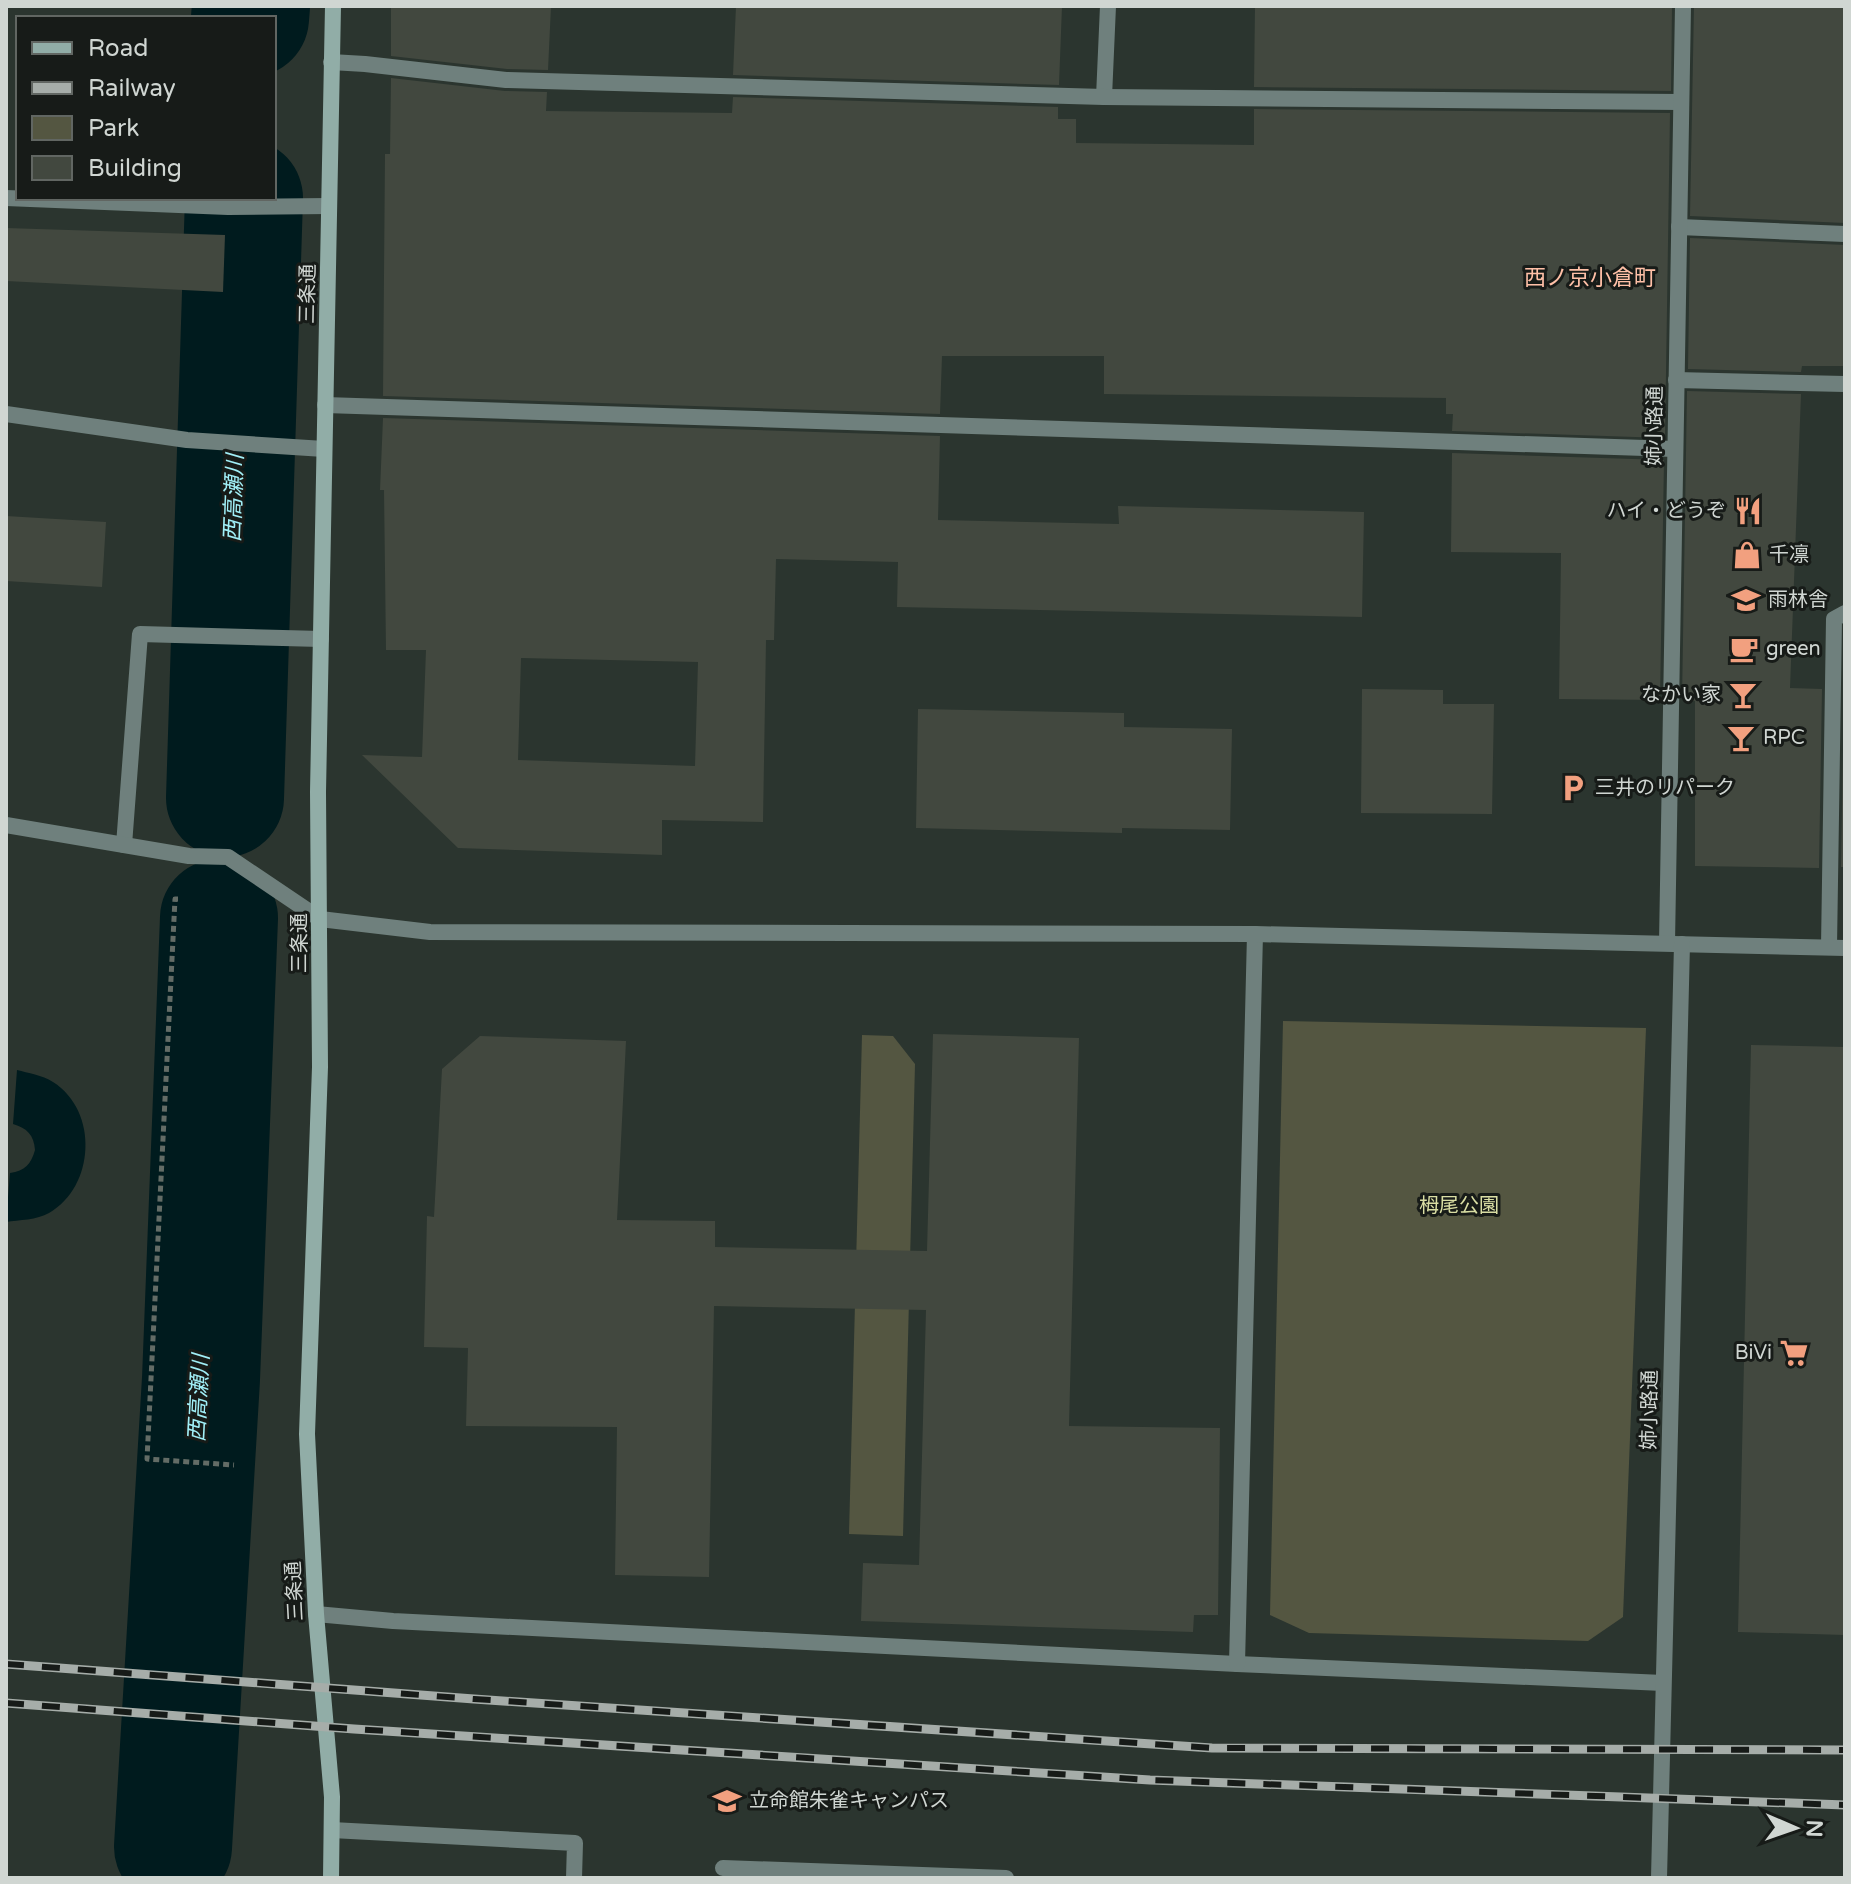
<svg xmlns="http://www.w3.org/2000/svg" width="1851" height="1884" viewBox="0 0 1851 1884" font-family="'Varela Round','Noto Sans JP',sans-serif">
<style>
.green{fill:#545641}
.water{fill:#001b1e}
.lines{fill:none;stroke-linecap:round;stroke-linejoin:round}
.stream{stroke:#001b1e;stroke-width:20}
.river{stroke:#001b1e;stroke-width:118}
.building{fill:#42483f;fill-rule:evenodd}
.path{stroke:#636c66;stroke-width:5;stroke-dasharray:6 4;stroke-linecap:butt}
.service{stroke:#6f807d;stroke-width:16}
.minor{stroke:#6f807d;stroke-width:16}
.tertiary{stroke:#6f807d;stroke-width:16}
.secondary{stroke:#91ada7;stroke-width:16}
.rail-casing{stroke:#a6ada9;stroke-width:9}
.rail{stroke:#171b18;stroke-width:6;stroke-dasharray:18;stroke-linecap:butt}
.labels{text-anchor:middle;dominant-baseline:central;stroke-width:6;stroke-linejoin:round;paint-order:stroke}
.street-label{font-size:20px;fill:#d0d6d2;stroke:#171b18}
.poi-label{font-size:20px;fill:#d0d6d2;stroke:#171b18;text-anchor:start}
.park-label{font-size:20px;fill:#d9dda3;stroke:#171b18}
.neighbourhood-label{font-size:22px;fill:#ffc0a7;stroke:#171b18}
.water-label{font-size:22px;font-style:italic;fill:#a1eff7;stroke:#171b18}
</style>
<rect width="100%" height="100%" fill="#2b352f"/>
<g class="green">
<polygon points="1283,1021 1646,1028 1623,1617 1588,1641 1309,1633 1270,1615"/>
<polygon points="862,1035 893,1036 915,1064 903,1536 849,1534"/>
</g>
<path class="water" d="M 17,1070 C 28,1073 42,1075 53,1082 C 99,1111 95,1187 49,1213 C 37,1220 19,1220 6,1222 L 10,1173 C 25,1171 31,1164 35,1150 C 34,1135 27,1128 13,1124 Z"/>
<g class="lines">
<polyline class="stream" points="170,1878 173,1847"/>
<g class="river">
<polyline points="250,18 251,6"/>
<polyline points="225,798 244,198"/>
<polyline points="173,1847 201,1379 219,918"/>
</g>
</g>
<g class="building">
<polygon points="391,6 551,6 548,70 507,69 391,56"/>
<polygon points="736,6 1062,6 1059,85 733,75"/>
<polygon points="1255,6 1672,6 1671,91 1254,87"/>
<polygon points="1694,6 1845,6 1845,223 1690,216"/>
<polygon points="391,78 505,91 547,92 546,111 732,113 733,97 1058,107 1058,119 1076,119 1076,143 1254,145 1254,109 1670,113 1665,438 1452,431 1453,414 1446,414 1446,398 1104,394 1104,356 942,356 940,414 383,396 385,154 390,154"/>
<polygon points="6,228 225,235 223,292 6,281"/>
<polygon points="1690,238 1845,245 1845,366 1802,366 1801,372 1688,369"/>
<polygon points="1687,391 1801,394 1790,688 1822,689 1819,868 1695,866 1695,701 1682,700"/>
<path d="M 383,418 L 940,436 L 938,520 L 1119,524 L 1118,506 L 1364,512 L 1362,617 L 897,607 L 898,562 L 776,559 L 774,640 L 766,640 L 763,822 L 662,820 L 662,855 L 458,848 L 362,755 L 422,757 L 426,650 L 386,650 L 384,490 L 380,490 ZM 521,658 L 698,662 L 695,766 L 518,760 Z"/>
<polygon points="1452,453 1664,460 1660,700 1559,699 1561,553 1451,552"/>
<polygon points="6,516 106,522 102,587 6,581"/>
<polygon points="1362,689 1443,690 1443,704 1494,704 1492,814 1361,813"/>
<polygon points="1844,689 1845,689 1845,867 1841,867"/>
<polygon points="918,709 1124,713 1124,727 1232,729 1230,830 1122,828 1122,833 916,828"/>
<polygon points="933,1034 1079,1038 1069,1426 1220,1428 1218,1615 1194,1615 1193,1632 861,1621 863,1563 919,1565 926,1310 714,1306 709,1577 615,1575 617,1427 466,1426 468,1348 424,1347 427,1216 434,1217 442,1069 480,1036 626,1041 617,1220 715,1221 715,1247 927,1251"/>
<polygon points="1751,1045 1845,1047 1845,1635 1738,1632"/>
</g>
<g class="lines">
<polyline class="path" points="178,899 175,899 147,1459 234,1465"/>
<g class="service">
<polyline points="1104,97 1108,6"/>
<polyline points="6,198 228,207 329,206"/>
<polyline points="1679,227 1845,234"/>
<polyline points="1676,380 1845,384"/>
<polyline points="325,405 1675,449"/>
<polyline points="6,414 187,440 324,449"/>
<polyline points="124,845 140,634 321,639"/>
<polyline points="1829,947 1834,619 1845,613"/>
<polyline points="332,1830 575,1843 574,1878"/>
<polyline points="723,1868 1006,1878"/>
</g>
<g class="minor">
<polyline points="331,62 365,64 506,80 1104,97 1681,102"/>
<polyline points="6,825 189,856 228,857 320,919"/>
<polyline points="1667,943 1683,6"/>
<polyline points="316,1614 393,1621 1237,1664 1663,1683"/>
<polyline points="1237,1664 1255,934"/>
</g>
<g class="tertiary">
<polyline points="320,919 430,932 1255,934 1845,948"/>
<polyline points="1659,1878 1682,944"/>
</g>
<polyline class="secondary" points="331,1878 332,1797 316,1614 307,1434 320,1067 318,792 333,6"/>
<defs>
<g id="rail">
<polyline points="6,1664 474,1699 1212,1748 1845,1750"/>
<polyline points="6,1703 354,1729 1150,1780 1845,1805"/>
</g>
</defs>
<use href="#rail" class="rail-casing"/>
<use href="#rail" class="rail"/>
</g>
<defs>
<symbol id="restaurant-bare" viewBox="-9 -9 18 18"><path d="M-5-6h1v4h1v-4h1v4h1v-4h1v5L-1.5 .5V6h-2V.5L-5-1ZM5-6V6H3V1.5H1.5Q1.5-4 5-6Z" fill="#f2a07f" stroke="#171b18" stroke-width="2.5" paint-order="stroke"/></symbol>
<symbol id="shop-bare" viewBox="-9 -9 18 18"><path d="M-5-2.5h2.3a2.7 3.5 0 0 1 5.4 0H5L5.5 6h-11ZM-1.5-2.5h3a1.5 2.3 0 0 0-3 0Z" fill="#f2a07f" stroke="#171b18" stroke-width="2.5" paint-order="stroke"/></symbol>
<symbol id="school-bare" viewBox="-9 -9 18 18"><path d="M0-5L7-2L0 1L-7-2ZM-4 1L0 2.5L4 1V4Q0 6-4 4Z" fill="#f2a07f" stroke="#171b18" stroke-width="2.5" paint-order="stroke"/></symbol>
<symbol id="cafe-bare" viewBox="-9 -9 18 18"><path d="M-5.5-4.5H6V0H3Q3 3.5 0 3.5H-2.5Q-5.5 3.5-5.5 0ZM3-3.2v2h1.7v-2ZM-6 4.5H4V6H-6Z" fill="#f2a07f" stroke="#171b18" stroke-width="2.5" paint-order="stroke"/></symbol>
<symbol id="bar-bare" viewBox="-9 -9 18 18"><path d="M-6-5H6L.8 .8V4.5H3.5V6h-7V4.5H-.8V.8Z" fill="#f2a07f" stroke="#171b18" stroke-width="2.5" paint-order="stroke"/></symbol>
<symbol id="parking-bare" viewBox="-9 -9 18 18"><path d="M-3.5-5.5H1a3.5 3.5 0 0 1 0 7H-1V5.5H-3.5ZM-1-3.4V-.6H.8a1.4 1.4 0 0 0 0-2.8Z" fill="#f2a07f" stroke="#171b18" stroke-width="2.5" paint-order="stroke"/></symbol>
<symbol id="supermarket-bare" viewBox="-9 -9 18 18"><path d="M-6-5.5h2.5l.6 2H6L4.5 2H-2.5L-4.4-4H-6ZM-1.5 3.2a1.3 1.3 0 1 0 .1 0ZM3 3.2a1.3 1.3 0 1 0 .1 0Z" fill="#f2a07f" stroke="#171b18" stroke-width="2.5" paint-order="stroke"/></symbol>
<symbol id="university-bare" viewBox="-9 -9 18 18"><path d="M0-5L7-2L0 1L-7-2ZM-4 1L0 2.5L4 1V4Q0 6-4 4Z" fill="#f2a07f" stroke="#171b18" stroke-width="2.5" paint-order="stroke"/></symbol>
</defs>
<g fill-rule="evenodd">
<use href="#restaurant-bare" x="1728" y="491" width="40" height="40"/>
<use href="#shop-bare" x="1727" y="535" width="40" height="40"/>
<use href="#school-bare" x="1726" y="580" width="40" height="40"/>
<use href="#cafe-bare" x="1724" y="629" width="40" height="40"/>
<use href="#bar-bare" x="1723" y="675" width="40" height="40"/>
<use href="#bar-bare" x="1721" y="718" width="40" height="40"/>
<use href="#parking-bare" x="1553" y="768" width="40" height="40"/>
<use href="#supermarket-bare" x="1774" y="1333" width="40" height="40"/>
<use href="#university-bare" x="707" y="1781" width="40" height="40"/>
</g>
<g class="labels">
<g class="street-label">
<text transform="translate(308 294) rotate(-89)">三条通</text>
<text transform="translate(1655 426) rotate(-89)">姉小路通</text>
<text transform="translate(300 943) rotate(-90)">三条通</text>
<text transform="translate(1650 1410) rotate(-89)">姉小路通</text>
<text transform="translate(295 1591) rotate(-93)">三条通</text>
</g>
<g class="poi-label">
<text x="1726" y="511" text-anchor="end">ハイ・どうぞ</text>
<text x="1769" y="555">千凛</text>
<text x="1768" y="600">雨林舎</text>
<text x="1766" y="649">green</text>
<text x="1721" y="695" text-anchor="end">なかい家</text>
<text x="1763" y="738">RPC</text>
<text x="1595" y="788">三井のリパーク</text>
<text x="1772" y="1353" text-anchor="end">BiVi</text>
<text x="749" y="1801">立命館朱雀キャンパス</text>
</g>
<g class="park-label">
<text x="1459" y="1206">栂尾公園</text>
</g>
<g class="neighbourhood-label">
<text x="1590" y="278">西ノ京小倉町</text>
</g>
<g class="water-label">
<text transform="translate(234 498) rotate(-88)">西高瀬川</text>
<text transform="translate(199 1398) rotate(-87)">西高瀬川</text>
</g>
</g>
<rect width="1851" height="1884" fill="none" stroke="#d0d6d2" stroke-width="16"/>
<rect x="16" y="16" width="260" height="184" fill="#171b18" stroke="#616662" stroke-width="2"/>
<rect x="32" y="42" width="40" height="12" fill="#91ada7" stroke="#616662" stroke-width="2"/>
<text x="88" y="56" font-size="24" fill="#d0d6d2">Road</text>
<rect x="32" y="82" width="40" height="12" fill="#a6ada9" stroke="#616662" stroke-width="2"/>
<text x="88" y="96" font-size="24" fill="#d0d6d2">Railway</text>
<rect x="32" y="116" width="40" height="24" fill="#545641" stroke="#616662" stroke-width="2"/>
<text x="88" y="136" font-size="24" fill="#d0d6d2">Park</text>
<rect x="32" y="156" width="40" height="24" fill="#42483f" stroke="#616662" stroke-width="2"/>
<text x="88" y="176" font-size="24" fill="#d0d6d2">Building</text>
<g transform="translate(1795 1828) rotate(92)" stroke="#171b18" stroke-width="6" paint-order="stroke">
<path d="M0-6L14 30L0 20L-14 30Z" fill="#d0d6d2"/>
<text y="-12" font-size="22" font-weight="bold" text-anchor="middle" fill="#d0d6d2">N</text>
</g>
</svg>
